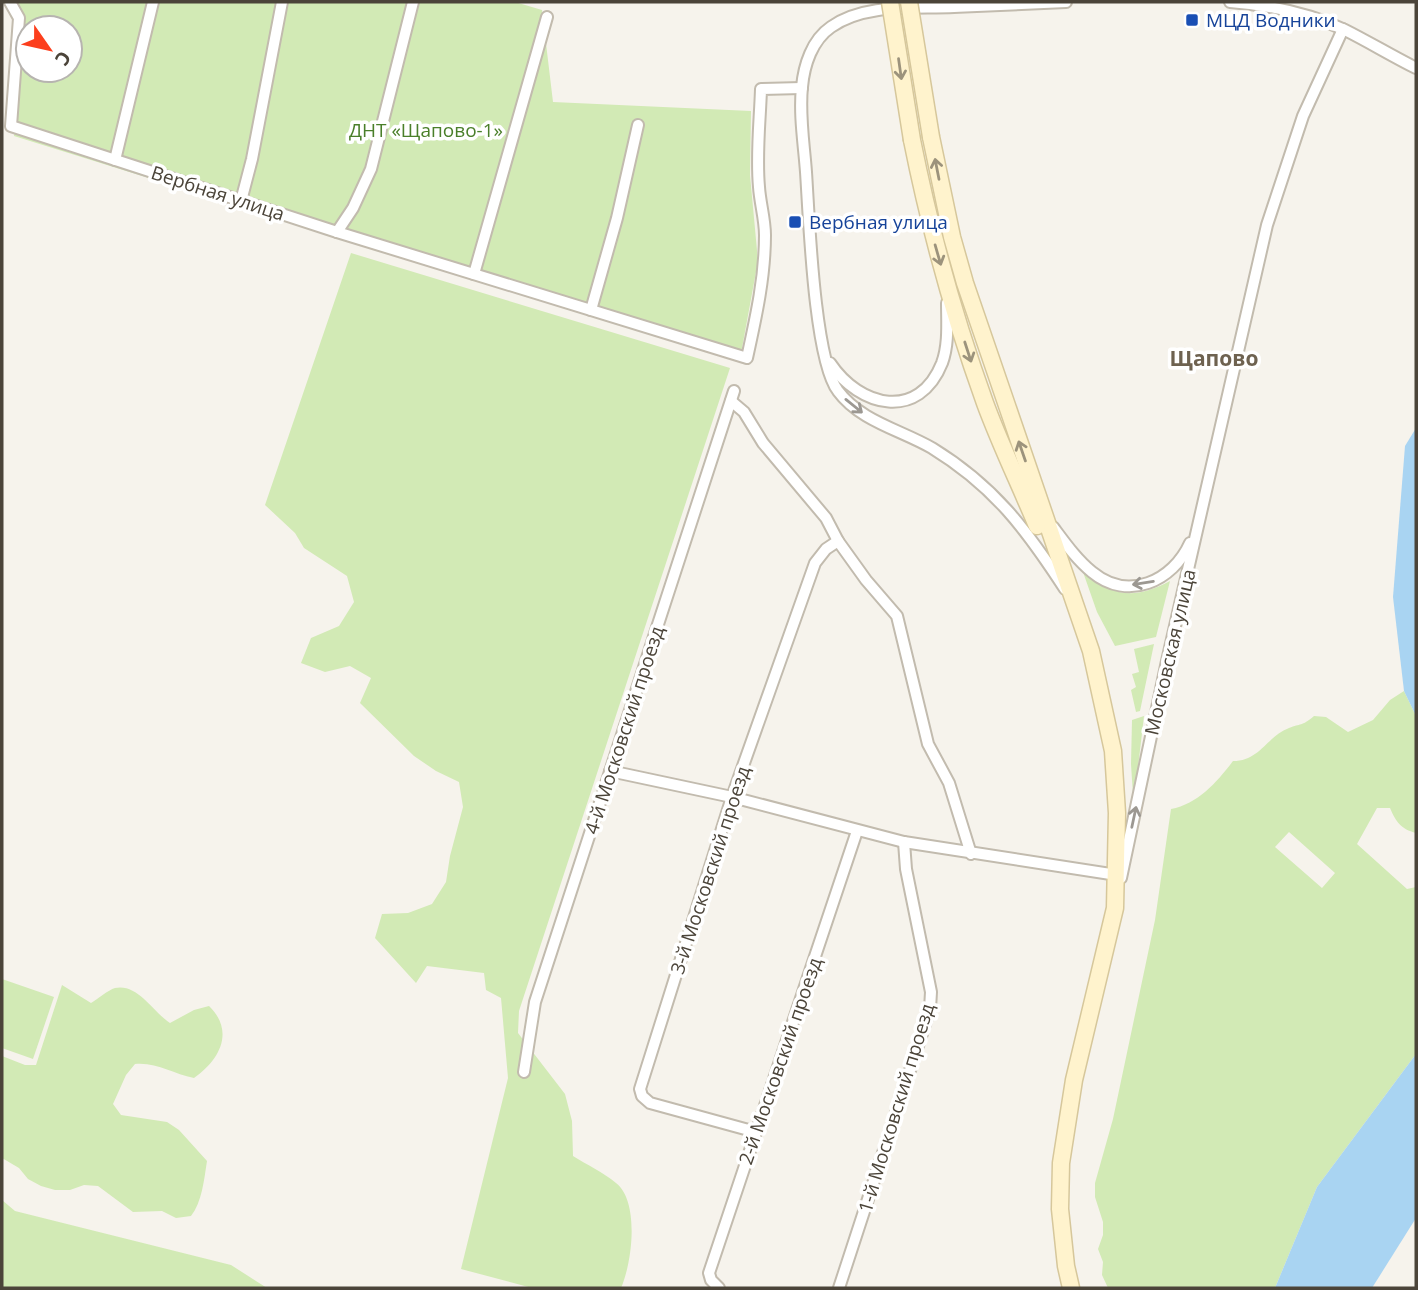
<svg xmlns="http://www.w3.org/2000/svg" width="1418" height="1290" viewBox="0 0 1418 1290" font-family="'Open Sans',sans-serif">
<style>
.green{fill:#d2eab5;fill-rule:evenodd}
.water{fill:#a9d4f2}
.lines{fill:none;stroke-linecap:round;stroke-linejoin:round}
.street-casing{stroke:#c2bbae;stroke-width:14}
.secondary-casing{stroke:#d6c79b;stroke-width:19}
.street{stroke:#fff;stroke-width:10}
.secondary{stroke:#fff3cd;stroke-width:16}
.secondary-bridge-casing{stroke:#d6c79b;stroke-width:19;stroke-linecap:butt}
.secondary-bridge{stroke:#fff3cd;stroke-width:16}
.oneway{stroke:#9c937c}
.oneway2{stroke:#9c9892}
.transit-dot{fill:#1a4fb4;stroke:#fff;stroke-width:2.5}
.labels{text-anchor:middle;dominant-baseline:central;stroke-width:7;stroke-linejoin:round;paint-order:stroke}
.transit-label{font-size:19px;fill:#164399;stroke:#fff;text-anchor:start}
.park-label{font-size:19px;fill:#4a7f2a;stroke:#fff}
.street-label{font-size:19px;fill:#4b4439;stroke:#fff}
.neighbourhood-label{font-size:21px;font-weight:bold;fill:#6e6250;stroke:#fff}
</style>
<rect width="100%" height="100%" fill="#f6f3ec"/>
<g class="green">
<path d="M 7,2 L 515,2 L 542,10 L 553,102 L 751,111 L 750,175 L 758,261 L 740,359 L 588,315 L 14,136 L 16,121 L 14,16 ZM 28,28 L 70,28 L 70,70 L 28,70 Z"/>
<path d="M 351,253 L 730,368 L 519,1011 L 518,1033 L 565,1094 L 572,1121 L 573,1156 C 587,1165 603,1172 616,1183 C 640,1202 632,1263 621,1288 L 532,1288 L 461,1269 L 508,1078 L 501,998 L 486,990 L 484,973 L 427,966 L 416,983 L 375,938 L 382,914 L 408,913 L 432,904 L 446,882 L 450,856 L 463,807 L 459,782 L 436,771 L 414,756 L 360,703 L 371,678 L 350,666 L 325,672 L 301,663 L 311,638 L 339,626 L 354,602 L 347,576 L 304,548 L 295,533 L 265,505 Z"/>
<path d="M 1083,572 C 1116,597 1133,600 1170,581 L 1156,637 L 1115,646 L 1097,612 Z"/>
<polygon points="1154,644 1140,711 1136,712 1131,690 1136,687 1132,674 1139,672 1134,649"/>
<path d="M 1404,691 L 1416,716 L 1416,833 C 1401,829 1396,822 1390,808 L 1377,808 L 1357,844 L 1407,889 L 1416,887 L 1416,1054 L 1317,1187 L 1275,1288 L 1108,1288 L 1102,1275 L 1103,1262 L 1098,1249 L 1103,1235 L 1103,1222 L 1095,1197 L 1095,1183 L 1113,1119 L 1155,920 L 1171,809 C 1198,804 1217,782 1233,761 C 1260,761 1267,736 1289,728 C 1301,723 1301,727 1314,716 L 1326,717 L 1348,732 L 1373,720 L 1390,700 ZM 1289,832 L 1335,873 L 1322,888 L 1275,847 Z"/>
<polygon points="1144,716 1135,793 1133,795 1131,764 1132,720"/>
<polygon points="2,979 54,997 33,1059 2,1048"/>
<path d="M 62,985 L 91,1003 C 98,999 108,990 115,988 C 138,983 154,1013 170,1023 L 194,1010 L 209,1006 C 235,1031 220,1060 194,1078 C 173,1074 157,1062 135,1064 L 126,1075 L 113,1104 L 121,1115 L 167,1122 L 179,1130 L 207,1161 C 204,1180 202,1202 191,1216 L 176,1218 L 162,1211 L 133,1212 L 98,1186 L 84,1185 L 70,1190 L 55,1190 L 41,1186 L 28,1179 L 19,1168 L 2,1158 L 2,1056 L 25,1065 L 36,1065 Z"/>
<polygon points="2,1200 15,1211 231,1265 267,1288 2,1288"/>
</g>
<g class="water">
<polygon points="1416,428 1416,716 1404,691 1393,597 1405,446"/>
<polygon points="1416,1054 1416,1218 1372,1288 1275,1288 1317,1187"/>
</g>
<g class="lines">
<defs>
<g id="street">
<path d="M 10,2 L 19,18 L 11,126 L 337,232 L 747,358 C 756,317 765,277 765,235 C 765,219 760,203 759,187 C 756,154 760,121 761,89 L 802,88"/>
<path d="M 1230,2 C 1269,5 1309,13 1345,30 C 1369,42 1392,56 1416,68"/>
<polyline points="115,160 153,2"/>
<polyline points="241,201 252,159 282,2"/>
<polyline points="337,232 353,208 371,169 413,2"/>
<polyline points="474,274 547,17"/>
<polyline points="591,310 617,218 638,125"/>
<path d="M 830,363 C 860,408 919,421 942,363 C 949,344 947,322 947,303"/>
<polyline points="731,401 744,412 763,443 826,518 838,541 866,580 897,616 928,744 949,783 971,854"/>
<path d="M 1053,527 C 1065,543 1077,560 1092,572 C 1128,602 1173,581 1190,543"/>
<path d="M 1065,589 C 1026,529 994,486 932,448 C 901,430 860,421 838,391 C 814,360 809,216 806,172 C 804,144 799,115 802,87 C 804,65 812,40 831,27 C 865,3 914,9 954,7 C 991,5 1028,4 1066,2"/>
<polyline points="610,771 732,797 904,842 1117,875"/>
<polyline points="1121,878 1167,661 1267,225 1303,116 1343,29"/>
<polyline points="524,1072 535,1002 734,391"/>
<polyline points="756,1132 650,1103 642,1096 640,1089 732,797 815,563 826,549 838,541"/>
<polyline points="719,1288 711,1280 709,1273 857,831"/>
<polyline points="839,1288 930,1009 931,992 906,869 904,842"/>
</g>
<g id="secondary">
<polyline points="931,137 952,237 965,283 1091,651 1113,751 1117,813 1115,908 1074,1080 1061,1163 1060,1209 1066,1266 1071,1288"/>
<path d="M 912,140 C 930,230 954,317 985,403 C 1000,444 1020,485 1037,526"/>
</g>
</defs>
<use href="#street" class="street-casing"/>
<use href="#secondary" class="secondary-casing"/>
<use href="#street" class="street"/>
<use href="#secondary" class="secondary"/>
<defs>
<g id="secondary-bridge">
<polyline points="890,2 912,140"/>
<polyline points="909,2 931,137"/>
</g>
</defs>
<use href="#secondary-bridge" class="secondary-bridge-casing"/>
<use href="#secondary-bridge" class="secondary-bridge"/>
</g>
<defs><path id="oneway-shaft" d="M-6 0H5M1.5-3L5.5 0L1.5 3" fill="none" stroke-width="1.6" stroke-linecap="round" stroke-linejoin="round" transform="scale(1.75)"/></defs>
<g class="oneway">
<use href="#oneway-shaft" transform="translate(900 69) rotate(82)"/>
<use href="#oneway-shaft" transform="translate(937 169) rotate(-101)"/>
<use href="#oneway-shaft" transform="translate(938 255) rotate(74)"/>
<use href="#oneway-shaft" transform="translate(968 352) rotate(72)"/>
<use href="#oneway-shaft" transform="translate(1022 451) rotate(-109)"/>
</g>
<g class="oneway2">
<use href="#oneway-shaft" transform="translate(854 406) rotate(39)"/>
<use href="#oneway-shaft" transform="translate(1143 583) rotate(171)"/>
<use href="#oneway-shaft" transform="translate(1134 817) rotate(-78)"/>
</g>
<g class="transit-dot">
<rect x="1185" y="13" width="14" height="14" rx="3.5"/>
<rect x="788" y="215" width="14" height="14" rx="3.5"/>
</g>
<g class="labels">
<g class="transit-label">
<text x="1206" y="20">МЦД Водники</text>
<text x="809" y="222">Вербная улица</text>
</g>
<g class="park-label">
<text x="426" y="130">ДНТ «Щапово-1»</text>
</g>
<g class="street-label">
<text transform="translate(218 193) rotate(18)">Вербная улица</text>
<text transform="translate(1170 652) rotate(-77)">Московская улица</text>
<text transform="translate(624 730) rotate(-72)">4-й Московский проезд</text>
<text transform="translate(710 870) rotate(-72)">3-й Московский проезд</text>
<text transform="translate(780 1061) rotate(-71)">2-й Московский проезд</text>
<text transform="translate(896 1108) rotate(-73)">1-й Московский проезд</text>
</g>
<g class="neighbourhood-label">
<text x="1214" y="358">Щапово</text>
</g>
</g>
<rect width="1418" height="1290" fill="none" stroke="#4b4439" stroke-width="7"/>
<g transform="translate(49 49) rotate(124)"><circle r="33" fill="#ffffff" stroke="#b7b4b0" stroke-width="2"/>
<path d="M0-5L12 26L0 18L-12 26Z" fill="#fc3f1d"/>
<text y="-10" font-size="19" font-weight="bold" text-anchor="middle" fill="#4b4439">С</text>
</g>
</svg>
